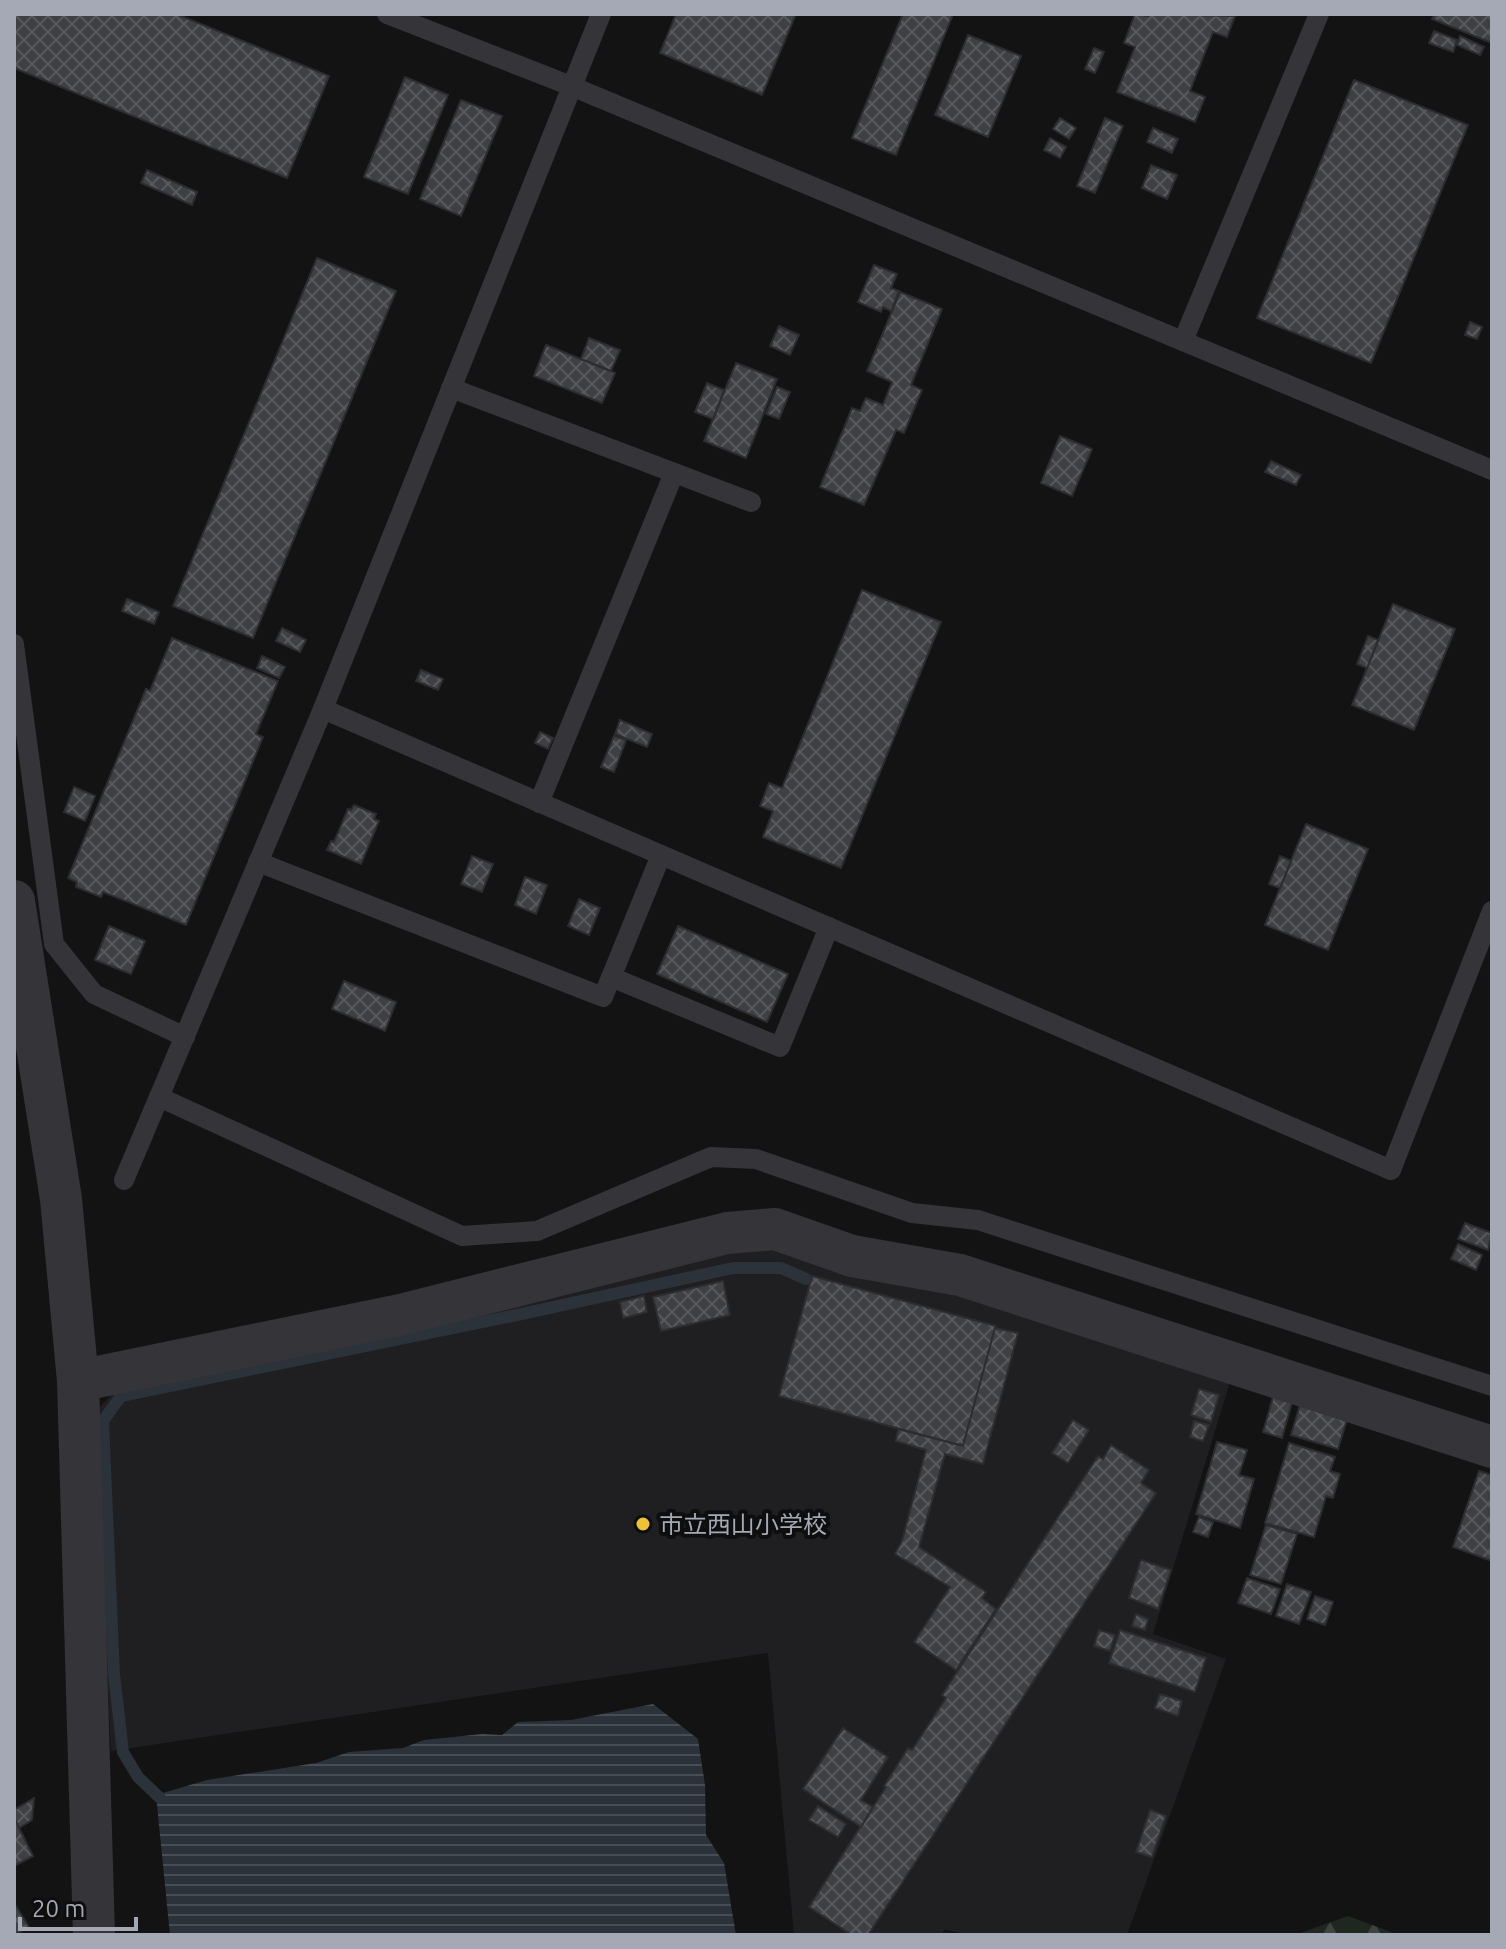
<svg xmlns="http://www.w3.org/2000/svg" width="1506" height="1949" viewBox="0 0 1506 1949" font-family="Ubuntu,'Noto Sans JP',sans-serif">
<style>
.built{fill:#1f1f21}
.forest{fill:url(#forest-firs)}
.water{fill:url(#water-rules)}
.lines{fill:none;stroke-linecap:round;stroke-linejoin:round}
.stream{stroke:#2b323a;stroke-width:12}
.building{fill:url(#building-cross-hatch);stroke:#2d2d30;stroke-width:2}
.lane{stroke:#343439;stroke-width:20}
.street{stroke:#343439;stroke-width:42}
.poi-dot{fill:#eec331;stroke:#0e0e0f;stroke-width:3}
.labels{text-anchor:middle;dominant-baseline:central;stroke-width:8;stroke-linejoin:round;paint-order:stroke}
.poi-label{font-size:24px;fill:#a5a8b5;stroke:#0e0e0f;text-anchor:start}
</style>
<defs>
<pattern id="forest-firs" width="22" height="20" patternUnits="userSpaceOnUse" patternTransform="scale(2)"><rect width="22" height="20" fill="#1f2721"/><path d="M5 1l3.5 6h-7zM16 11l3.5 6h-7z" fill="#3d443f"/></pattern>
<pattern id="water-rules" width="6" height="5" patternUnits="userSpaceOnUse" patternTransform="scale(2)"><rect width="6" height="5" fill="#2b323a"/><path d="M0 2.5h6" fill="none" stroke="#474d54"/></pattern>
<pattern id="building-cross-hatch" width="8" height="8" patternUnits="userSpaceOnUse" patternTransform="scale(2)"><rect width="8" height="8" fill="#3f4044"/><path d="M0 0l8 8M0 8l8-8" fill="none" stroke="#58595d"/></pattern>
</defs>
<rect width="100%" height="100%" fill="#131314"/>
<polygon class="built" points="773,1245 963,1293 1230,1382 1153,1634 1226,1659 1127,1935 968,1935 944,1929 942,1935 794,1935 768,1653 111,1751 94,1413 115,1391 737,1247"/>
<polygon class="forest" points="1348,1916 1399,1935 1295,1935"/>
<polygon class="water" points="653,1704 698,1739 705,1785 706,1835 724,1863 736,1935 170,1935 156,1795 207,1780 316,1763 349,1752 403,1748 424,1740 482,1734 502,1735 518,1722 571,1720"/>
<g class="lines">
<polyline class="stream" points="160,1798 138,1777 123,1752 114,1674 103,1421 121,1396 517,1315 733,1268 781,1268 806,1279"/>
</g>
<g class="building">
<polygon points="14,14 176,14 329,76 287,178 14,68"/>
<polygon points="676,14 796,14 762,95 660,53"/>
<polygon points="903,14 953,14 896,155 852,138"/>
<polygon points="1135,14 1148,16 1148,14 1235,16 1227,37 1213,32 1190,91 1205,97 1195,122 1117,92 1135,47 1124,43"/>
<polygon points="1435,14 1492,14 1492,43 1432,19"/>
<polygon points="1434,31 1457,40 1453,52 1429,43"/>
<polygon points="968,35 1021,56 988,137 935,115"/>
<polygon points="1460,36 1484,47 1480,55 1457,45"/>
<polygon points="1094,48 1104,52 1095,73 1085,69"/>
<polygon points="405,77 448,95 408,194 364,177"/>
<polygon points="1354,80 1468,125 1371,363 1257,318"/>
<polygon points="461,100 502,116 461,216 420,199"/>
<polygon points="1060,118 1076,128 1069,139 1053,129"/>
<polygon points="1105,118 1123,126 1095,193 1077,186"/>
<polygon points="1153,128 1178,139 1172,153 1147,142"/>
<polygon points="1050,138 1066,147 1060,158 1044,150"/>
<polygon points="1151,165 1177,175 1167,199 1142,188"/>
<polygon points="147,170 197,192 192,205 141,183"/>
<polygon points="317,258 396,291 253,638 173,606"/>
<polygon points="874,265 897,274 891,288 899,291 891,311 883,307 881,312 858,302"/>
<polygon points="900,292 942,309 911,385 922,390 904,433 896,430 864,505 820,487 852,408 860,411 866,398 883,405 892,382 867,371"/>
<polygon points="1470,322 1482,327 1477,339 1465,335"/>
<polygon points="779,326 799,335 790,355 770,346"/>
<polygon points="589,338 620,350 611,371 581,359"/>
<polygon points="546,345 615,373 602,403 534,376"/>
<polygon points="736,363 777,379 746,458 704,441"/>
<polygon points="707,383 724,390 713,419 695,412"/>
<polygon points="777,387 790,392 779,419 766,414"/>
<polygon points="1060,436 1092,449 1072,496 1041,483"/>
<polygon points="1271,461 1301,475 1296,485 1265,472"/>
<polygon points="862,590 941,622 841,868 763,837 773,811 760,806 769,783 782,788"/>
<polygon points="127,599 159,612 154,624 122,611"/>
<polygon points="1393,604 1455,629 1414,730 1352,705"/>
<polygon points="282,628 306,640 300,652 276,641"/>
<polygon points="1368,636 1378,640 1367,668 1357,664"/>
<polygon points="172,638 278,681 256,734 263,737 186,925 103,892 101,897 76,887 77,882 68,878 146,689 150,691"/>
<polygon points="262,656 285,667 279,678 257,668"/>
<polygon points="421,670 443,679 438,690 416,681"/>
<polygon points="620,720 652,734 647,747 615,734"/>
<polygon points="540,732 553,738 548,749 535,743"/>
<polygon points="614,736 626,740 614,772 601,767"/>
<polygon points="74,787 95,796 85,821 64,812"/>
<polygon points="354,805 376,814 374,819 379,821 361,864 327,850 331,841 334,842 348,809 351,810"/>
<polygon points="1306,824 1368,849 1328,950 1265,925"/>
<polygon points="472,856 493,864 482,892 461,884"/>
<polygon points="1280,856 1291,861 1280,888 1269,884"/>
<polygon points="525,877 547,885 536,914 515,905"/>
<polygon points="579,899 600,908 589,935 568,926"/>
<polygon points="109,926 145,941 131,974 95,960"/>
<polygon points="678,926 788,974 767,1022 657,974"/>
<polygon points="344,981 396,1002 385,1031 332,1009"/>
<polygon points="1465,1223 1492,1233 1488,1250 1458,1239"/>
<polygon points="1458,1244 1482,1255 1476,1270 1451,1259"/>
<polygon points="812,1276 996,1326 963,1446 779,1396"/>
<polygon points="723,1281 730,1315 661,1331 653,1297"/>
<polygon points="644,1296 647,1312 623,1318 620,1302"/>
<polygon points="995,1328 1018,1333 983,1464 945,1454 919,1547 986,1592 982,1598 996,1609 956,1670 914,1642 950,1587 895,1554 902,1541 926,1450 896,1441 898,1429 963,1446"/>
<polygon points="1199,1389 1219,1395 1211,1422 1191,1415"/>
<polygon points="1275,1390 1294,1395 1282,1438 1263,1432"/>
<polygon points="1302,1398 1349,1413 1338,1449 1291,1435"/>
<polygon points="1073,1420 1089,1430 1068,1463 1052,1453"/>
<polygon points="1194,1421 1209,1425 1203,1441 1190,1437"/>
<polygon points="1217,1442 1247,1450 1239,1475 1254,1479 1240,1528 1196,1514"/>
<polygon points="1289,1443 1335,1457 1330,1471 1340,1474 1333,1498 1326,1496 1314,1537 1265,1523"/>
<polygon points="1111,1445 1149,1470 1141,1483 1156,1493 868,1935 852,1935 809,1907 886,1787 884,1786 908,1748 912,1750 946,1698 942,1695 1098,1456 1103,1459"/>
<polygon points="1479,1471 1492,1475 1492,1561 1453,1547"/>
<polygon points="1199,1517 1213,1522 1208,1537 1193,1532"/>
<polygon points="1266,1525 1297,1534 1281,1584 1250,1575"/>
<polygon points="1141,1560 1171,1570 1158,1609 1129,1598"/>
<polygon points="1247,1578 1280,1589 1271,1614 1238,1603"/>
<polygon points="1287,1584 1311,1592 1299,1624 1276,1616"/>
<polygon points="1315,1596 1333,1602 1325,1625 1307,1619"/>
<polygon points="1136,1614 1148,1619 1145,1630 1132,1626"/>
<polygon points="1099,1630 1115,1635 1110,1651 1094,1646"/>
<polygon points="1120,1630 1206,1658 1195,1692 1109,1663"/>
<polygon points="1160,1694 1182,1701 1178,1716 1155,1708"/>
<polygon points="843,1728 888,1757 861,1800 873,1807 861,1827 803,1789"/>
<polygon points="34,1798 32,1820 19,1828 14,1818 14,1810"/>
<polygon points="818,1806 846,1824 838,1837 809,1820"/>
<polygon points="1150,1810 1166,1816 1152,1857 1136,1852"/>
<polygon points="14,1818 33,1856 14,1866"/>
<polygon points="16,1906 29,1927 14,1935 14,1907"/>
</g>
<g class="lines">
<g class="lane">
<polyline points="387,14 571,86 1492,470"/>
<polyline points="1183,341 1319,14"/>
<polyline points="451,388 751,502"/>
<polyline points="14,644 54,944 94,994 185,1037"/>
<polyline points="323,709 1391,1170 1492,911"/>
<polyline points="539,803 674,473"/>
<polyline points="258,862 603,997 661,855"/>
<polyline points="611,977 780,1047 829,927"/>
<polyline points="159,1097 462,1236 537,1231 711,1157 756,1159 912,1213 978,1220 1492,1386"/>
<polyline points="124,1180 323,709 601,14"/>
</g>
<g class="street">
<polyline points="14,901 61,1199 78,1381 94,1935"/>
<polyline points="78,1381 400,1315 727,1233 775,1229 852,1256 960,1275 1492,1447"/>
</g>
</g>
<circle class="poi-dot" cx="643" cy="1524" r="8"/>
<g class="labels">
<g class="poi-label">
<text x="659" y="1524">市立西山小学校</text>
</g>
</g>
<rect width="1506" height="1949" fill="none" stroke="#a5a8b5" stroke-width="32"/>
<path d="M20 1917v12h116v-12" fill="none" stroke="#a5a8b5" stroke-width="4"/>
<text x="32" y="1917" font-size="24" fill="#a5a8b5" stroke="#0e0e0f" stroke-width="6" paint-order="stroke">20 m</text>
</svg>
